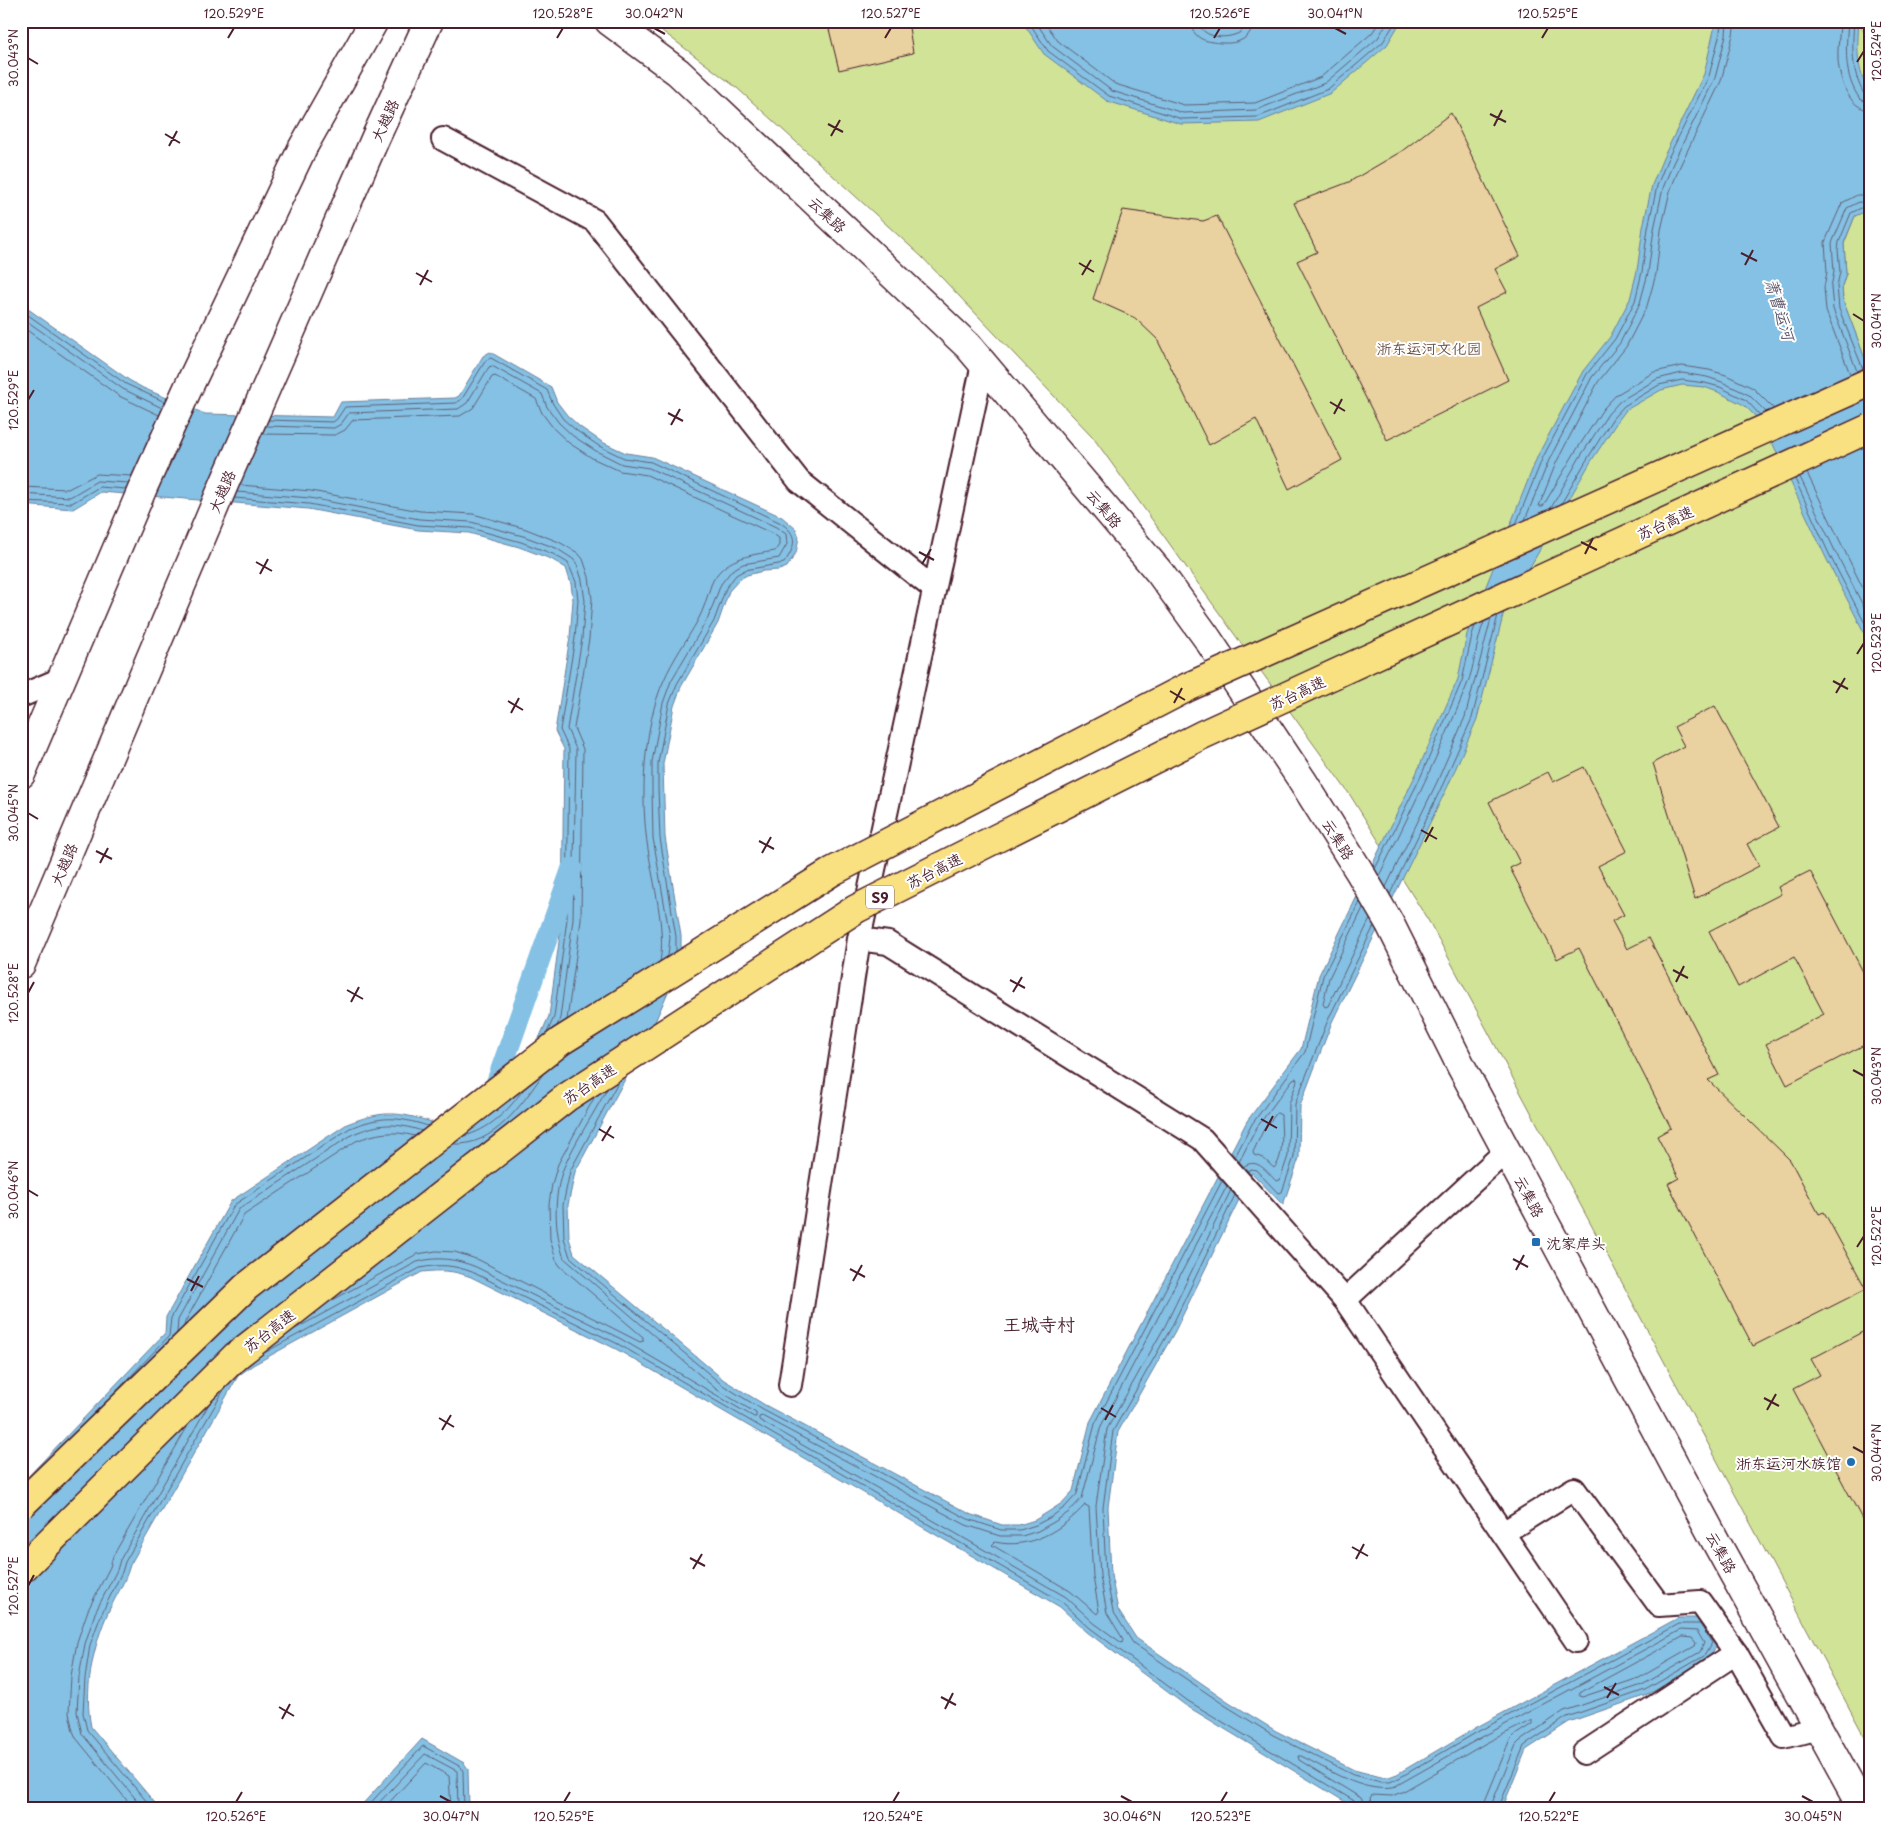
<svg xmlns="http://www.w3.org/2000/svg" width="1891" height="1830" viewBox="0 0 1891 1830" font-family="'Playpen Sans','LXGW WenKai TC',sans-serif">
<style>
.green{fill:#d0e397;stroke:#8d8161}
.water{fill:#84c1e4;stroke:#6d809a}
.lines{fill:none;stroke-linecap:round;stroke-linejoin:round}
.shore{stroke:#616075;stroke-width:1}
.canal{stroke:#84c1e4;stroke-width:21}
.building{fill:#e9d1a0;stroke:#4a1f2b}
.street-casing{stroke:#4a1f2b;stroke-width:26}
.secondary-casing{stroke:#4a1f2b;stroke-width:31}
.street{stroke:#fff;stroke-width:22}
.secondary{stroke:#fff;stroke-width:28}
.highway-bridge-casing{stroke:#4a1f2b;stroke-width:31;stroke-linecap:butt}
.highway-bridge{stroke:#f9e181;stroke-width:28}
.ticks{fill:none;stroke:#4a1f2b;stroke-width:2}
.poi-dot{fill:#1f6fb2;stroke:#fff;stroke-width:2}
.labels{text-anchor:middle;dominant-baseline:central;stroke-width:4;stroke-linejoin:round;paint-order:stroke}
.shield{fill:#fff;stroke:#80626b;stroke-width:1}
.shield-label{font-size:14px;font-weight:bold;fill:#4a1f2b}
.street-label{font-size:15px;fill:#4a1f2b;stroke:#fff}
.park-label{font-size:15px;fill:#6c5046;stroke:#fff}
.poi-label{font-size:15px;fill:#4a1f2b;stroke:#fff;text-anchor:start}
.water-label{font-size:16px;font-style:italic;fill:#5e586c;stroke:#fff}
.quarter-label{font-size:18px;fill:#4a1f2b;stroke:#fff}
.neatline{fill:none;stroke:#4a1f2b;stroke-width:2}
.ticks-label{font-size:12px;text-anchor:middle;fill:#4a1f2b}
</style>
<rect width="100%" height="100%" fill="#fff"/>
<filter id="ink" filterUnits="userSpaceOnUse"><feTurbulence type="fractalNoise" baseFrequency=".02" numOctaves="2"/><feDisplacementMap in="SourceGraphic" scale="10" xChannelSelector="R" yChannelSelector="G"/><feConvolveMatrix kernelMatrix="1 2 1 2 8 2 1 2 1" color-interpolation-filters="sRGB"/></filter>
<g filter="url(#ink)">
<g class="green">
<polygon points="649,21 1737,21 1870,584 1870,1747 1431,925 1350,795 1092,436 922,257 737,88"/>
<polygon points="1859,21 1870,45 1870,372 1843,300 1842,286 1846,273 1844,244 1855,216 1839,120"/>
</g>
<g class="water">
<polygon points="1022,21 1199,21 1202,23 1231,25 1239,21 1401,21 1387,45 1331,93 1259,122 1181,124 1107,101 1044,54"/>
<path d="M 1716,21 L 1859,21 C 1857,52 1856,67 1870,95 L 1870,214 L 1862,213 L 1855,216 L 1844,243 L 1846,273 L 1842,286 L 1843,300 L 1870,372 L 1870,644 L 1826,558 L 1764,425 L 1744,405 L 1718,392 L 1704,387 L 1682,385 L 1661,390 L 1626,410 L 1617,422 L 1590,463 L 1504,612 L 1477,719 L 1448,786 L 1332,1022 L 1300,1106 L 1299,1158 L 1283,1205 L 1252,1173 L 1175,1331 L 1118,1432 L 1108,1507 L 1111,1575 L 1118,1610 L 1136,1638 L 1229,1702 L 1276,1731 L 1354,1770 L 1381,1777 L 1389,1777 L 1397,1774 L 1477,1727 L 1678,1618 L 1702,1618 L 1718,1643 L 1708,1660 L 1647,1695 L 1569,1722 L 1526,1750 L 1502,1809 L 1357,1809 L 1185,1705 L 1087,1632 L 1060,1607 L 616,1349 L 471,1277 C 452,1270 442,1270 422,1272 L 253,1365 L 238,1376 L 130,1565 C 125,1584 113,1600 106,1617 C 92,1651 84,1691 91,1727 L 160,1809 L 21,1809 L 21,1484 L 165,1333 L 166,1317 L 231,1201 L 347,1124 C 388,1108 401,1113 442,1125 L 529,1061 L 549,1016 L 562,919 L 564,749 L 555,731 L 570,637 L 573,600 L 571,584 L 566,568 L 551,559 L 519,547 L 469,533 L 418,530 L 308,509 L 101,492 L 73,509 L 21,505 L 21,304 L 129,380 L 143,388 L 205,414 L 333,417 L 341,402 L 455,398 L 459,396 L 483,356 L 490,352 L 551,387 L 557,402 L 567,415 L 580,427 L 602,442 L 626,453 L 652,457 L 782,517 L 796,529 L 799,537 L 796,553 L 787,567 L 779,570 L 763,571 L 747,575 L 740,579 L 729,591 L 718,623 L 681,687 L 674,706 L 663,764 L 665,837 L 681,936 L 681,952 L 678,969 L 651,1031 L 575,1172 L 568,1205 L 569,1238 L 574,1254 L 724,1380 L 765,1405 L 970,1514 L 1002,1525 L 1019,1525 L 1035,1520 L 1048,1512 L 1062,1503 L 1073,1491 L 1090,1422 L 1247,1121 L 1301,1049 L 1319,975 L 1416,774 L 1458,679 L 1467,634 L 1538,455 L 1583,371 L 1610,337 L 1630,299 L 1637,271 L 1643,227 L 1652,185 L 1663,158 L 1704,74 Z"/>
<polygon points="422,1739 464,1763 468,1769 469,1809 358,1809"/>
</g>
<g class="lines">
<g class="shore">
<polyline points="1028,21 1048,51 1109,96 1182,119 1258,117 1328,89 1383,42 1396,21"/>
<polyline points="1035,21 1052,46 1112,91 1183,113 1256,110 1325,83 1378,38 1388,21"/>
<polyline points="1044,21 1058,41 1115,84 1184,105 1255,103 1321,77 1372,33 1380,21"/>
<path d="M 1191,21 C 1192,40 1207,42 1222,43 C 1238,44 1252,39 1253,21"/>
<path d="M 1199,21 C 1200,40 1231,40 1242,31 L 1245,21"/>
<polyline points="1735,21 1733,35 1721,81 1680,166 1670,191 1661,230 1656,274 1647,306 1626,347 1598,382 1556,463 1539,506 1543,506 1574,454 1603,409 1616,395 1654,372 1682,366 1709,370 1726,375 1753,388 1774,409"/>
<path d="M 1840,21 C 1840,34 1837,48 1838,61 C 1840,79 1848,109 1870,110"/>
<path d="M 1848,21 C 1846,48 1843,76 1860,99 L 1870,103"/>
<path d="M 1854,21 C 1852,47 1851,71 1864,94 L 1870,96"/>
<polyline points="21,310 126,384 165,402"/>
<polyline points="21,317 123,389 162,408"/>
<polyline points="21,326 119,396 159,415"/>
<polyline points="1863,369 1839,309 1837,286 1840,272 1838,250 1839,242 1851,213 1861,208 1870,209"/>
<polyline points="1857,371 1833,309 1831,287 1834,272 1832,243 1847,208 1859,202 1870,203"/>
<polyline points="1850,374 1826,311 1824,287 1827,272 1825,242 1842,203 1857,195 1870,195"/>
<path d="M 268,420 L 333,422 L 337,419 L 345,407 L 456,403 L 462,399 L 486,360 L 491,358 L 547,390 L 553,404 L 563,419 L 577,431 L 599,446 L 624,458 L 651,462 L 779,522 C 799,534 796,546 784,563 L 745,570 L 736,575 L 726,588 L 714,621 L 677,684 L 669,704 L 658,763 L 658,789 L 660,838 L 676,937 L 676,952"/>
<polyline points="266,426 334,428 341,424 349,413 458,409 467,403 489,367 492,366 542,394 547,407 559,423 573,436 596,451 622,464 649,468 776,527 786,534 787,544 779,558 743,564 732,570 721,584 708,618 671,681 663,703 652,762 652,789 653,838 670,937 668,956"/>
<path d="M 262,434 L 335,435 L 345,430 L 353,420 L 460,416 L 473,408 L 492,377 L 495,376 L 536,399 L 542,413 L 554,429 L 569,443 L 592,458 L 620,471 L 647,475 L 773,534 L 779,538 L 779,545 L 775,551 C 750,555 722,558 711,585 C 707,597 704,609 698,620 C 687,640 673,659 664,680 C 643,725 640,800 648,849 C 653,882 666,929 660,962"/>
<polyline points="1807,473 1870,603"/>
<polyline points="1800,477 1836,553 1870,619"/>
<polyline points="1795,479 1830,556 1870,633"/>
<polyline points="240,485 311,491 420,511 473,514 526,529 559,542 578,553 583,559 589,577 592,599 589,639 574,728 583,749 581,920 567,1020"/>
<polyline points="21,487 68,489 97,474 132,476"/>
<polyline points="237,492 310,498 419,519 471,522 523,536 556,548 573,559 577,564 582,580 585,601 582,638 567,729 576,749 573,919 560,1018 557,1026"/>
<polyline points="21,494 70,497 97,481 128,483"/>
<polyline points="234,498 309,504 418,525 470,528 521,542 553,554 568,563 576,582 578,600 575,638 560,730 569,749 567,919 554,1017 547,1033"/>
<polyline points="21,501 72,503 99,487 126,489"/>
<polyline points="1561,504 1586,461 1613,418 1624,406 1659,385 1682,380 1705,383 1720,387 1746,400 1760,415"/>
<polyline points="1551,508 1580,457 1608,414 1620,401 1657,379 1682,373 1707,377 1722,382 1749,395 1766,412"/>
<polyline points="1525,520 1549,460 1592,377 1620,343 1640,303 1648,273 1654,229 1663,188 1673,163 1715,78 1726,35 1727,21"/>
<polyline points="1516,524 1543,457 1587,374 1615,339 1635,301 1642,272 1648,228 1657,186 1667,160 1709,76 1720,33 1721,21"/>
<polyline points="1375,869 1421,776 1462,681 1472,635 1475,626"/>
<path d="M 1379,876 C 1410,813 1441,750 1467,685 C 1475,665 1476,642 1484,622"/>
<polyline points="1386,887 1437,782 1465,717 1491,619"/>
<polyline points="1390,894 1443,784 1472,718 1498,615"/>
<polyline points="1363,908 1329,978 1323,1004 1325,1007 1328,1006 1370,919"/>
<polyline points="618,1082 570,1171 563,1205 564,1238 570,1257 721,1384 763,1410 968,1519 1001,1530 1020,1530 1036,1525 1051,1517 1065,1507 1077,1494 1095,1424 1222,1181"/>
<path d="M 1277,1113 L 1281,1115 C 1281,1130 1285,1157 1274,1168 L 1263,1158 L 1254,1155 L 1253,1152 L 1263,1131 Z"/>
<path d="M 464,1136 C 489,1130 508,1111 523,1090"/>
<path d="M 453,1144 C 494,1147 522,1104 543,1074"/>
<polyline points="1235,1157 1252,1124 1305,1052 1323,976 1360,902"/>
<path d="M 1239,1162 L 1257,1127 L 1293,1079 L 1296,1078 L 1297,1081 L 1289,1104 L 1288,1156 L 1280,1180 L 1276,1181 C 1267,1172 1257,1156 1243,1167"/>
<polyline points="1247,1171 1251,1169 1256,1170 1278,1193 1282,1192 1294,1157 1295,1104 1328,1020 1374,926"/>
<polyline points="1227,1186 1101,1426 1082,1498 1069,1512 1054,1522 1038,1531 1022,1536 1000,1536 966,1525 762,1416 759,1417 759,1420 1066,1597 1094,1623 1122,1643 1123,1639 1107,1613 1100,1576 1096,1506 1107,1429 1165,1326 1231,1190"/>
<polyline points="1235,1195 1171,1328 1113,1431 1103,1508 1106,1576 1113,1611 1133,1643 1226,1706 1273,1735 1353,1775 1381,1782 1390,1782 1399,1778 1479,1731 1679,1624 1700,1624 1712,1643 1704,1656 1645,1690 1567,1717 1524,1746 1498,1809"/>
<polyline points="331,1301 417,1254 436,1251 455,1252 479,1260 640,1342 643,1341 643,1337 560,1266 556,1260 550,1239 549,1204 552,1184 558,1164 594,1098"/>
<path d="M 184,1326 L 185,1322 L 244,1215 L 356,1141 C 376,1133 393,1130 415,1136"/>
<path d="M 295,1329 L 417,1262 C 438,1256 456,1259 476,1267 L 621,1339 L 740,1409 L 754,1417 L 756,1417 L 756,1413 L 716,1389 L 564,1258 C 554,1231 553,1195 564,1167 C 576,1140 593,1115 607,1089"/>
<path d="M 177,1333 L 178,1320 L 239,1209 L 353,1134 C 380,1123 394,1122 422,1131"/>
<path d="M 264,1353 L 420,1268 C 441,1264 453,1265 472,1272 L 618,1344 L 1062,1602 L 1090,1628 L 1188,1701 L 1356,1802 L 1359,1809"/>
<path d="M 111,1397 L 169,1336 L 171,1318 L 234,1205 L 350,1128 C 381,1116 396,1116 428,1126"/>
<path d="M 1085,1505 L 1089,1507 L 1093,1577 L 1099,1611 L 1097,1614 L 1070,1591 L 992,1545 L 995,1542 C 1030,1550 1062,1530 1085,1505 Z"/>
<polygon points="1683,1637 1692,1638 1696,1643 1695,1646 1639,1678 1582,1697 1579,1696 1580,1693"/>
<polyline points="134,1809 76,1738 73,1731 69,1713 71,1676 77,1642 88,1610 110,1567 113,1556 189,1424"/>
<polyline points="144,1809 82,1734 77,1712 79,1677 85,1644 95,1613 117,1570 120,1560 209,1404"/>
<polyline points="153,1809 87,1730 83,1713 85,1678 90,1645 101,1615 122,1572 125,1562 225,1388"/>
<polyline points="365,1809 423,1746 461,1767 463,1771 464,1809"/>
<polyline points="373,1809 425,1754 457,1771 458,1809"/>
<polyline points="383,1809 426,1763 449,1776 451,1809"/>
<path d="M 1365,1809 L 1364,1803 L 1361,1798 L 1299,1760 L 1298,1756 L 1301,1756 C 1328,1769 1360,1792 1392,1788 L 1482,1737 L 1681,1630 L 1697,1631 L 1704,1643 L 1700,1652 L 1642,1685 L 1564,1711 L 1520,1741 L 1516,1745 L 1492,1803 L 1491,1809"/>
<polyline points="1373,1809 1370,1798 1372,1795 1392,1796 1404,1791 1486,1743 1532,1720 1532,1724 1515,1735 1510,1740 1485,1801 1484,1809"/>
</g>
<polyline class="canal" points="491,1098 572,868"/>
</g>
<g class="building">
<polygon points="827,21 908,21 913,53 839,70"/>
<polygon points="1451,113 1520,256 1495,269 1507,292 1476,308 1508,380 1387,440 1297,261 1317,252 1294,203 1349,182 1402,151"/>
<polygon points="1123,210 1203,221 1217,216 1342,460 1289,489 1256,419 1209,445 1157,339 1135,318 1093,299"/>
<polygon points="1715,706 1779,827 1747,844 1759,866 1695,899 1653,763 1684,746 1674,727"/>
<polygon points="1584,767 1627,851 1598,866 1624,915 1612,921 1627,949 1649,938 1719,1075 1708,1080 1790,1160 1819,1214 1824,1212 1866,1289 1753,1346 1668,1184 1679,1178 1657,1136 1671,1128 1579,948 1557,959 1510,868 1520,863 1489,802 1548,772 1553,782"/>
<polygon points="1810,871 1870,985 1870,1042 1787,1085 1766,1044 1824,1014 1794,957 1738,987 1709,931 1781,894 1778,887"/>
<polygon points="1870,1328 1870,1534 1793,1389 1820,1375 1811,1359"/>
</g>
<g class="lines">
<defs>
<g id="street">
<polyline points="443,139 595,221 799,481 934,589"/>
<polyline points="21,696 61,679"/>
<polyline points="859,939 888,943 1202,1139 1345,1300 1576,1641"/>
<polyline points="1345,1300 1506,1151"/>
<polyline points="790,1385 859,939 983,364"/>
<polyline points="1503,1533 1574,1489 1659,1605 1700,1602 1736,1653 1784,1737 1818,1728"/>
<polyline points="1584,1753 1736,1653"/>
</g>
<g id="secondary">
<polyline points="609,21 678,72 968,346 1160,573 1207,638 1302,780 1359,871 1390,924 1462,1068 1716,1542 1863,1809"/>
<polyline points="21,774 144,485 188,388 303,147 374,21"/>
<polyline points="21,964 225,482 375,139 429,21"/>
</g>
</defs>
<use href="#street" class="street-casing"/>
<use href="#secondary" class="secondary-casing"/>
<use href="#street" class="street"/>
<use href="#secondary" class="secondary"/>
<defs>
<g id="highway-bridge">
<polyline points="21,1505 246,1287 561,1041 833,871 1188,687 1870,382"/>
<polyline points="21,1570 236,1356 567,1097 856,909 1202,735 1870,428"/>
</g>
</defs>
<use href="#highway-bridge" class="highway-bridge-casing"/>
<use href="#highway-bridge" class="highway-bridge"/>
</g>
</g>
<path class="ticks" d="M 654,28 L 665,34M 1335,28 L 1346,34M 228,38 L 234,28M 557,38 L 563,28M 885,38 L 891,28M 1214,38 L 1220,28M 1542,38 L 1548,28M 28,58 L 38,64M 1857,62 L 1864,51M 1490,114 L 1506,122M 828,124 L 843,132M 1494,126 L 1502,110M 165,134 L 180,143M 831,136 L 840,120M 169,146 L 177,131M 1741,253 L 1757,261M 1079,263 L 1094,272M 1745,265 L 1753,250M 416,273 L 432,282M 1082,275 L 1091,260M 420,285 L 428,270M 1853,314 L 1864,321M 28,400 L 34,390M 1330,402 L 1345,411M 668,413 L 683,421M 1334,414 L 1342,399M 671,425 L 680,409M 1581,542 L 1597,550M 919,552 L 934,560M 1585,554 L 1593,538M 256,562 L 272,571M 922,564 L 931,549M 260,574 L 268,559M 1857,654 L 1864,643M 1833,681 L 1848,689M 1170,691 L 1185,700M 1836,693 L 1845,678M 508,701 L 523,710M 1174,703 L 1182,688M 511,713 L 519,698M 28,813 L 38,819M 1421,830 L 1437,839M 759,841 L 774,849M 1425,842 L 1433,827M 96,851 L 112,859M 762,853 L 771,837M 100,863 L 108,848M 1673,970 L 1688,978M 1010,980 L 1025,988M 1676,982 L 1684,966M 347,990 L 363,999M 1013,992 L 1022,977M 28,993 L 34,982M 351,1002 L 359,987M 1853,1070 L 1864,1076M 1261,1119 L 1277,1128M 599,1129 L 614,1138M 1265,1131 L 1273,1116M 602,1141 L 611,1126M 28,1190 L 38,1196M 1857,1247 L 1864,1236M 1513,1259 L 1528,1267M 850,1269 L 865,1277M 1516,1270 L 1524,1255M 187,1279 L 203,1287M 853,1281 L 862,1265M 191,1291 L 199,1276M 1764,1398 L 1779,1406M 1101,1408 L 1116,1417M 1767,1410 L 1776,1394M 439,1418 L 454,1427M 1105,1420 L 1113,1405M 442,1430 L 451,1415M 1853,1447 L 1864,1453M 1352,1547 L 1368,1556M 690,1558 L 705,1566M 1356,1559 L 1364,1544M 693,1569 L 702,1554M 28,1586 L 34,1575M 1604,1687 L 1619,1695M 941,1697 L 956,1705M 1607,1698 L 1616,1683M 279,1707 L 294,1716M 945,1709 L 953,1693M 282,1719 L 290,1704M 440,1796 L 451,1802M 1121,1796 L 1132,1802M 1802,1796 L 1813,1802M 236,1802 L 242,1792M 564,1802 L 570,1792M 893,1802 L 899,1792M 1221,1802 L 1227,1792M 1549,1802 L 1555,1792"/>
<g class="poi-dot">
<rect x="1531" y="1237" width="10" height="10" rx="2.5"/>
<circle cx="1851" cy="1462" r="5"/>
</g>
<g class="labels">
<rect class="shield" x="866" y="885.5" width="28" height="23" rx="4"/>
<g class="shield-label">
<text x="880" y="897">S9</text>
</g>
<g class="street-label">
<text transform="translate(384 120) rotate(-65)">大越路</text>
<text transform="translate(828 214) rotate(43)">云集路</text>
<text transform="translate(221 491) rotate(-67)">大越路</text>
<text transform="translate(1105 508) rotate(50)">云集路</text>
<text transform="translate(1665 522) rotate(-25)">苏台高速</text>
<text transform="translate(1297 692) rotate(-25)">苏台高速</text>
<text transform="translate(1339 839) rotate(58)">云集路</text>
<text transform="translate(63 864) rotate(-67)">大越路</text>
<text transform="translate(934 870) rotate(-27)">苏台高速</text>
<text transform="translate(589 1083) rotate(-34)">苏台高速</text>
<text transform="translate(1530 1196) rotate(62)">云集路</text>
<text transform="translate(269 1330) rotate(-38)">苏台高速</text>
<text transform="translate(1722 1552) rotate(61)">云集路</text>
</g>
<g class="park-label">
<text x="1429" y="347">浙东运河文化园</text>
</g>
<g class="poi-label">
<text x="1546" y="1242">沈家岸头</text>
<text x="1841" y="1462" text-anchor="end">浙东运河水族馆</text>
</g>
<g class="water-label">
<text transform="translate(1781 309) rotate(73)">萧曹运河</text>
</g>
<g class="quarter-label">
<text x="1039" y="1323">王城寺村</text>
</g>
</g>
<rect width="1891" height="1830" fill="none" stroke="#fff" stroke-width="55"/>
<rect x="28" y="28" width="1836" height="1774" class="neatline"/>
<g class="ticks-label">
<text x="234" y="18">120.529°E</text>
<text x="563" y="18">120.528°E</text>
<text x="654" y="18">30.042°N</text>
<text x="891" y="18">120.527°E</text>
<text x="1220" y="18">120.526°E</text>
<text x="1335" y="18">30.041°N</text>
<text x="1548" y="18">120.525°E</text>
<text transform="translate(1877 51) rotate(-90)" y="4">120.524°E</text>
<text transform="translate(14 58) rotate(-90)" y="4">30.043°N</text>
<text transform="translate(1877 321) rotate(-90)" y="4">30.041°N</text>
<text transform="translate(14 400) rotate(-90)" y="4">120.529°E</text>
<text transform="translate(1877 643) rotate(-90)" y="4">120.523°E</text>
<text transform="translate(14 813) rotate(-90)" y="4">30.045°N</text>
<text transform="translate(14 993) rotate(-90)" y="4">120.528°E</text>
<text transform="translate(1877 1076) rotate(-90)" y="4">30.043°N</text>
<text transform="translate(14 1190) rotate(-90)" y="4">30.046°N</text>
<text transform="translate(1877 1236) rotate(-90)" y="4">120.522°E</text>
<text transform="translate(1877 1453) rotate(-90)" y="4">30.044°N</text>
<text transform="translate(14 1586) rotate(-90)" y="4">120.527°E</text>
<text x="236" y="1821">120.526°E</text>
<text x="451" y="1821">30.047°N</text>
<text x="564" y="1821">120.525°E</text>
<text x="893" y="1821">120.524°E</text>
<text x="1132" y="1821">30.046°N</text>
<text x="1221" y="1821">120.523°E</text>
<text x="1549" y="1821">120.522°E</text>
<text x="1813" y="1821">30.045°N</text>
</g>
</svg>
